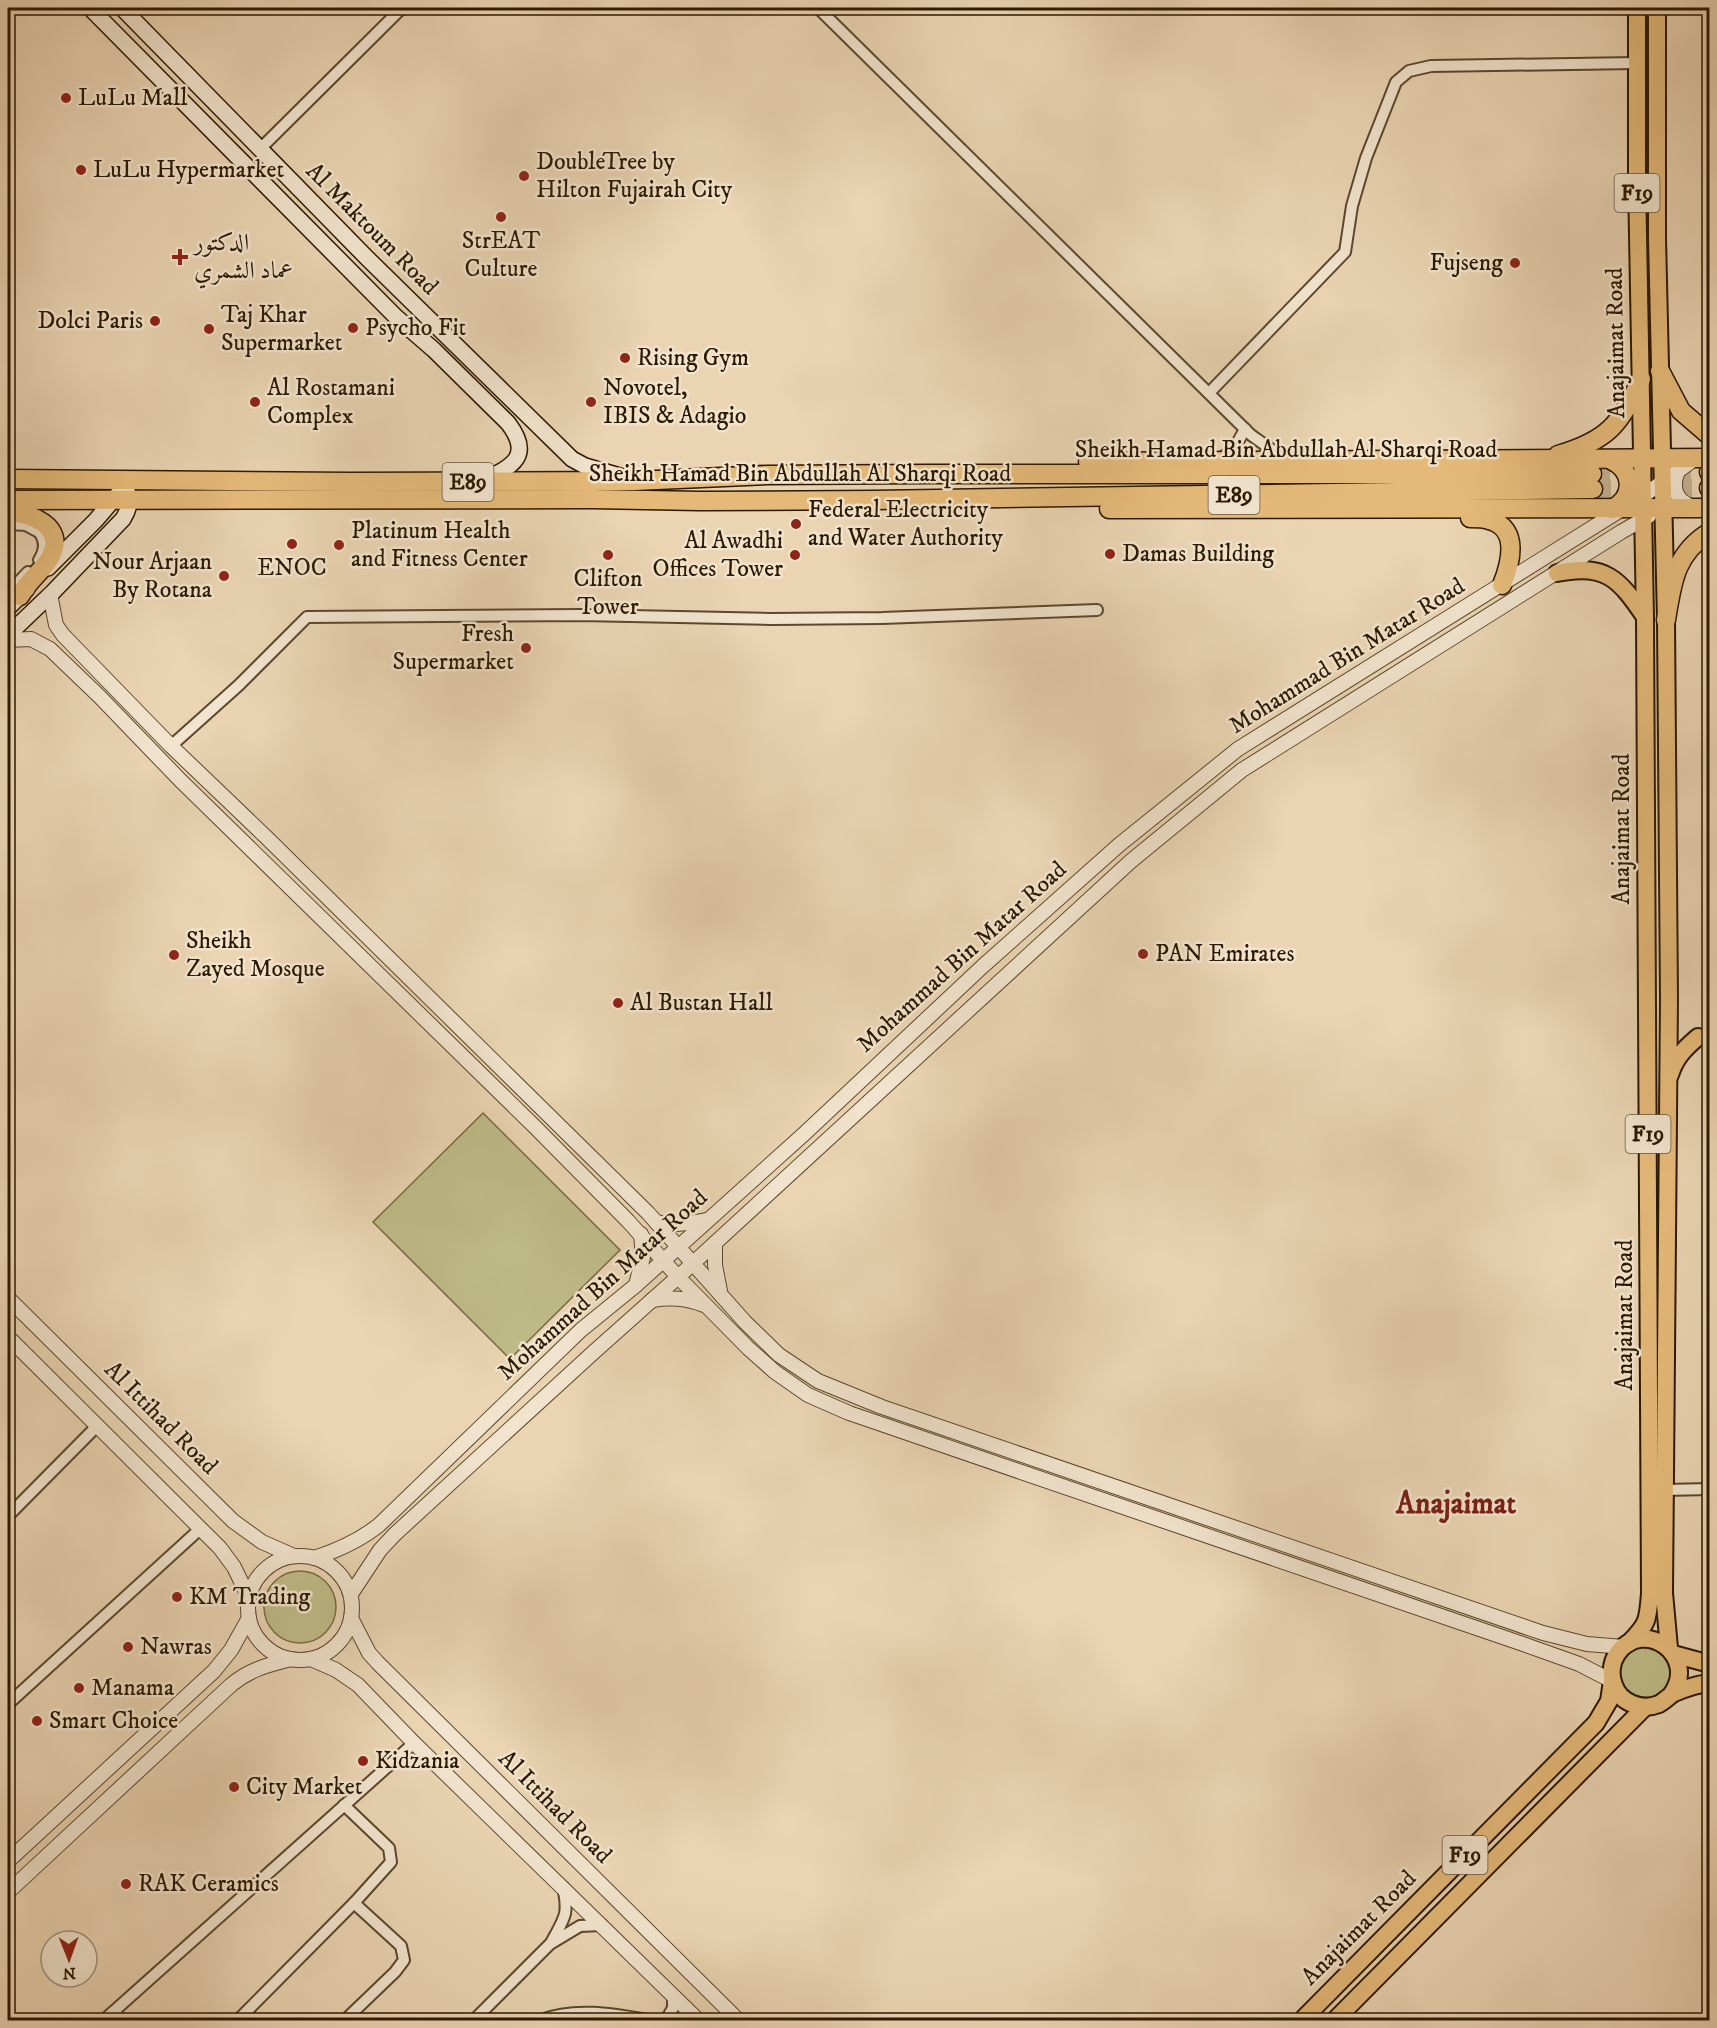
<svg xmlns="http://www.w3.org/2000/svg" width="1717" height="2028" viewBox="0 0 1717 2028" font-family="'IM FELL DW Pica',Amiri,serif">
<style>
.green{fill:#bebb87;stroke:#766a44;stroke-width:1.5}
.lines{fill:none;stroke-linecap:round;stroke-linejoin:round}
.trunk-tunnel{stroke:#c4af8e;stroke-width:18;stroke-dasharray:18 9;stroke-linecap:butt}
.minor-casing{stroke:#5c482c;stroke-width:14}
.tertiary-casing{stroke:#5c482c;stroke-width:16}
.secondary-casing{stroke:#2d1900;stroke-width:18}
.primary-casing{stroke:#2d1900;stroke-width:20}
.trunk-casing{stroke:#2d1900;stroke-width:21}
.minor{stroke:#f1e3cd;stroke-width:10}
.tertiary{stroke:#f1e3cd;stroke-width:14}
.secondary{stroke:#f1e3cd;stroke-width:15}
.primary{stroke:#e5ba79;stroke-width:16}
.trunk{stroke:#e5ba79;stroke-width:18}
.poi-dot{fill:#8f2418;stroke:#f1e3cd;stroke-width:2}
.labels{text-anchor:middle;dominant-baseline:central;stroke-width:5;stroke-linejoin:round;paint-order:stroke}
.shield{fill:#f1e3cd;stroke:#68563e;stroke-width:1.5}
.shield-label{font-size:22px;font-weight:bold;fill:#2d1900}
.poi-label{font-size:24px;fill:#2d1900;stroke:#f1e3cd;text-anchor:start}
.street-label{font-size:24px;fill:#2d1900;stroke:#f1e3cd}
.district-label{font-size:30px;font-weight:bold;fill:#7a1f14;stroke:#f1e3cd}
</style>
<rect width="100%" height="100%" fill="#ead4b2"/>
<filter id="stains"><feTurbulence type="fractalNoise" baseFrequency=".00333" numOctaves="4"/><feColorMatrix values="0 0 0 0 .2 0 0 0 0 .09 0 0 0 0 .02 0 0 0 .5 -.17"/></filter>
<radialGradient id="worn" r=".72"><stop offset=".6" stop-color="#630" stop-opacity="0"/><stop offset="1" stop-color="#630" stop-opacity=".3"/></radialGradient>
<g class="green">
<polygon points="483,1113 620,1250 510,1359 373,1222"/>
<circle cx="300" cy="1607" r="36"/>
<path d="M 1643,1645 L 1665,1653 L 1673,1675 C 1659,1700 1659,1700 1630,1697 L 1617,1678 L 1622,1655 Z"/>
</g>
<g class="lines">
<g class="trunk-tunnel">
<polyline points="1592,474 1709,472"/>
<polyline points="1593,489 1709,488"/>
</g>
<defs>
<g id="minor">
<polyline points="818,8 1251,435 1272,450 1287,457"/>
<polyline points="260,149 402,8"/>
<polyline points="1209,393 1345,252 1352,206 1366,158 1396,82 1409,71 1431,66 1636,63"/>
<polyline points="1219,460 1234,449 1245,429"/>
<path d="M 8,524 L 26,525 L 39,532 C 46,541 45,551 39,560"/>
<polyline points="8,593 28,572"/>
<polyline points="171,746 239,685 307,617 581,615 771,619 882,618 1097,610"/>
<polyline points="1664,1490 1710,1489"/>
<polyline points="8,1516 97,1426"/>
<polyline points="8,1704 200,1529"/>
<path d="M 552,1941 C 565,1917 569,1914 563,1887"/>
<polyline points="114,2012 122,2020"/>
<polyline points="104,2020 414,1743"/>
<polyline points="238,2020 354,1903 391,1862 389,1848 344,1805"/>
<polyline points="345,2020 395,1972 404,1960 401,1946 354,1903"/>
<polyline points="474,2020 550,1944 580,1926 602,1925"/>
<path d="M 541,2020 C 575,2007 613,2014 648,2020"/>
<polyline points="666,2020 673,2008 673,1996"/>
</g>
<g id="tertiary">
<path d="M 1678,471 C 1671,488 1676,502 1694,507"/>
<polyline points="50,594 56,625 63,635 171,746 266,837 648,1213 745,1322 779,1355 818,1381 882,1407 1543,1633 1587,1644 1624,1647"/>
<polyline points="8,640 31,639 50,649 100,697 180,780 534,1126 628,1221 678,1277 748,1348 775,1372 808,1395 849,1413 1523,1644 1579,1664 1612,1681"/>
<path d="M 656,1222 C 674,1226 689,1223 707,1220"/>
<polyline points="715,1243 715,1265 720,1291"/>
<polyline points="636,1285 643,1257 641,1234"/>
<polyline points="8,1298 233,1521 262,1542 294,1556"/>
<path d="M 652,1300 C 671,1297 686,1298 704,1305"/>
<polyline points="8,1337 220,1548 234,1567 249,1598"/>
<circle cx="300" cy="1608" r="52"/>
<path d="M 314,1558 C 339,1550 359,1541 379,1525 L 581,1330 L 635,1286 L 804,1134 L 983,966 L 1119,845 L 1238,749 L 1643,496 L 1696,458"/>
<polyline points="351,1594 380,1550 395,1534 595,1351 678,1277 1131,861 1242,770 1621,532 1649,516"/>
<polyline points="351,1618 369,1653 377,1662 738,2020"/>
<polyline points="311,1659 336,1670 358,1685 414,1743 698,2020"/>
<polyline points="8,1861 214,1671 231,1650 249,1618"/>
<path d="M 8,1892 L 231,1685 C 250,1669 268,1665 291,1659"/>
</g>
<g id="secondary">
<path d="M 90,8 L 396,317 L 434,350 L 508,423 C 534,457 511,467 482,481"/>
<polyline points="122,8 367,258 572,459 585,466 623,477"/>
<polyline points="48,568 96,520 118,494"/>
<polyline points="8,608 27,589"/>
<path d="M 8,635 L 52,593 L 123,519 C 133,503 132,487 112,480"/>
</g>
<g id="primary">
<polyline points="1657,8 1657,238 1666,620 1669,999 1664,1593 1669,1648"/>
<path d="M 1557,573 C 1606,563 1619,579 1645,617"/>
<path d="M 1670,1075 C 1675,1058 1685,1048 1698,1037"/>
<path d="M 1629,1643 C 1648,1624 1648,1620 1650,1593 L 1645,617 L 1637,180 L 1637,8"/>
<polyline points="1673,1654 1710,1664"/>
<path d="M 1671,1695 C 1700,1656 1643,1616 1617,1654 C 1611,1663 1610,1675 1614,1685 C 1620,1703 1642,1711 1659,1704 C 1665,1701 1669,1696 1674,1693 C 1686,1688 1697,1684 1710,1683"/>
<polyline points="1302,2020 1596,1723 1609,1701 1612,1681"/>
<polyline points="1335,2020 1645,1707"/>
</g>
<g id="trunk">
<polyline points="1660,371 1681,411 1710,436"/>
<path d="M 1558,455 C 1606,441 1621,425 1641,379"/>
<path d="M 1611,460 C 1634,471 1635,497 1612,509"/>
<polyline points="1088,462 1710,458"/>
<polyline points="1709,472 1710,472"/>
<polyline points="8,479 350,482 634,481 767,475 928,474 1592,474"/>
<polyline points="1709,488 1710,488"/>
<polyline points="8,500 592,499 700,501 874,500 1593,489"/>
<polyline points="1109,509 1710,508"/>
<path d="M 8,512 C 30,513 66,526 51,556 C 45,569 28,580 20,596"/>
<path d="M 1470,518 C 1477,518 1484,518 1489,520 C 1521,528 1510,565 1502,585"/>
<path d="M 1666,620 C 1672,583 1675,553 1710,532"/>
</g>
</defs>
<use href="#minor" class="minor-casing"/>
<use href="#tertiary" class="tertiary-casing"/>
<use href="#secondary" class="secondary-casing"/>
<use href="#primary" class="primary-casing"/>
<use href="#trunk" class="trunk-casing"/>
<use href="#minor" class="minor"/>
<use href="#tertiary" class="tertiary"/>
<use href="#secondary" class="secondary"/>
<use href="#primary" class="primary"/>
<use href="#trunk" class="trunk"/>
</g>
<g class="poi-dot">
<circle cx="66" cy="98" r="6"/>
<circle cx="81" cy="170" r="6"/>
<circle cx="524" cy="176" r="6"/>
<circle cx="501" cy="217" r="6"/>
<path d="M177 248h6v6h6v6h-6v6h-6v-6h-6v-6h6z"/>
<circle cx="1515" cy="263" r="6"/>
<circle cx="155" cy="321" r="6"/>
<circle cx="353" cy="328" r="6"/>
<circle cx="209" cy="329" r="6"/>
<circle cx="625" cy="358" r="6"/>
<circle cx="255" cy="402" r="6"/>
<circle cx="591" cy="402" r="6"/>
<circle cx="796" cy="524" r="6"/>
<circle cx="292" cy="544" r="6"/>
<circle cx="339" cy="545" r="6"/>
<circle cx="1110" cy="554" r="6"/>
<circle cx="608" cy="555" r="6"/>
<circle cx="795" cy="555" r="6"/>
<circle cx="224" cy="576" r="6"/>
<circle cx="526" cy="648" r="6"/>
<circle cx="1143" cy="954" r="6"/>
<circle cx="174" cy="955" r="6"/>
<circle cx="618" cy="1003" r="6"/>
<circle cx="177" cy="1597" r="6"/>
<circle cx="128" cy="1647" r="6"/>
<circle cx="79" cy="1688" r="6"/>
<circle cx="37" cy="1721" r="6"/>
<circle cx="363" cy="1761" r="6"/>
<circle cx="234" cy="1787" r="6"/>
<circle cx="126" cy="1884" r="6"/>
</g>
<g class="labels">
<g class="shield">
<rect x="1614.5" y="174" width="45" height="38" rx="4.5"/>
<rect x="442.5" y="463" width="51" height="38" rx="4.5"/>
<rect x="1208.5" y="476" width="51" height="38" rx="4.5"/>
<rect x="1625.5" y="1115" width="45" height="38" rx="4.5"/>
<rect x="1442.5" y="1836" width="45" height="38" rx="4.5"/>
</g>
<g class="shield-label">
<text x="1637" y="193">F19</text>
<text x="468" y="482">E89</text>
<text x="1234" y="495">E89</text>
<text x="1648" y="1134">F19</text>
<text x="1465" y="1855">F19</text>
</g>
<g class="poi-label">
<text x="78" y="98">LuLu Mall</text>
<text x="536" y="162">DoubleTree by<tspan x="536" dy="28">Hilton Fujairah City</tspan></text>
<text x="93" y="170">LuLu Hypermarket</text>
<text x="501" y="241" text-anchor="middle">StrEAT<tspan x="501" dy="28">Culture</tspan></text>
<text x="194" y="243">الدكتور<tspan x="194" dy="28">عماد الشمري</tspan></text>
<text x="1503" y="263" text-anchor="end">Fujseng</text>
<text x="221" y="315">Taj Khar<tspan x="221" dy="28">Supermarket</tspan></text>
<text x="143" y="321" text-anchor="end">Dolci Paris</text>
<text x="365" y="328">Psycho Fit</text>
<text x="637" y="358">Rising Gym</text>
<text x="267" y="388">Al Rostamani<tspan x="267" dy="28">Complex</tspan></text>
<text x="603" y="388">Novotel,<tspan x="603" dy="28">IBIS &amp; Adagio</tspan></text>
<text x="808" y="510">Federal Electricity<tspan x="808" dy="28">and Water Authority</tspan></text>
<text x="351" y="531">Platinum Health<tspan x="351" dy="28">and Fitness Center</tspan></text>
<text x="783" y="541" text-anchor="end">Al Awadhi<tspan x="783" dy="28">Offices Tower</tspan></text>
<text x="1122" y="554">Damas Building</text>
<text x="212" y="562" text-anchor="end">Nour Arjaan<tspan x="212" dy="28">By Rotana</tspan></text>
<text x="292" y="568" text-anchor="middle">ENOC</text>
<text x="608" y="579" text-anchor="middle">Clifton<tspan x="608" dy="28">Tower</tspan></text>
<text x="514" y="634" text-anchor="end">Fresh<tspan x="514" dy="28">Supermarket</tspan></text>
<text x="186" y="941">Sheikh<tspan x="186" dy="28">Zayed Mosque</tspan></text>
<text x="1155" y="954">PAN Emirates</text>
<text x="630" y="1003">Al Bustan Hall</text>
<text x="189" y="1597">KM Trading</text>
<text x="140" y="1647">Nawras</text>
<text x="91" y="1688">Manama</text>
<text x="49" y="1721">Smart Choice</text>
<text x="375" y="1761">Kidzania</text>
<text x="246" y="1787">City Market</text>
<text x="138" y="1884">RAK Ceramics</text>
</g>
<g class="street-label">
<text transform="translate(372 229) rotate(45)">Al Maktoum Road</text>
<text transform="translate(1616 343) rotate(-91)">Anajaimat Road</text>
<text x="1286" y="450">Sheikh Hamad Bin Abdullah Al Sharqi Road</text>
<text x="800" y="474">Sheikh Hamad Bin Abdullah Al Sharqi Road</text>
<text transform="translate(1347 656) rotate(-32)">Mohammad Bin Matar Road</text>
<text transform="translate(1622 829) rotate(-90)">Anajaimat Road</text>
<text transform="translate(962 957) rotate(-42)">Mohammad Bin Matar Road</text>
<text transform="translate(603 1285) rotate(-42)">Mohammad Bin Matar Road</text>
<text transform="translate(1625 1315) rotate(-90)">Anajaimat Road</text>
<text transform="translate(161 1418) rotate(45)">Al Ittihad Road</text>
<text transform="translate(555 1807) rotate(45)">Al Ittihad Road</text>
<text transform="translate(1359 1928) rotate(-45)">Anajaimat Road</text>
</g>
<g class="district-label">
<text x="1456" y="1504">Anajaimat</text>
</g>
</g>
<rect width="1717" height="2028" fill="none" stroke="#ead4b2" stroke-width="30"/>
<rect x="9" y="9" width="1699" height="2010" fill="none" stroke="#2d1900" stroke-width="3"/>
<rect x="15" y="15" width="1687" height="1998" fill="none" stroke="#2d1900" stroke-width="1.5"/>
<g transform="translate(69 1959) rotate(179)"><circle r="28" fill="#f1e3cd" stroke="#a3927b" stroke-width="1.5"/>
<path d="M0-4.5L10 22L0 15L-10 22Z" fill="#8f2418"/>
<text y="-9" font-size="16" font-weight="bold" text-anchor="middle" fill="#2d1900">N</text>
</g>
<rect width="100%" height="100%" filter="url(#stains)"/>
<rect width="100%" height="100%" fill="url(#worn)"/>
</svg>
